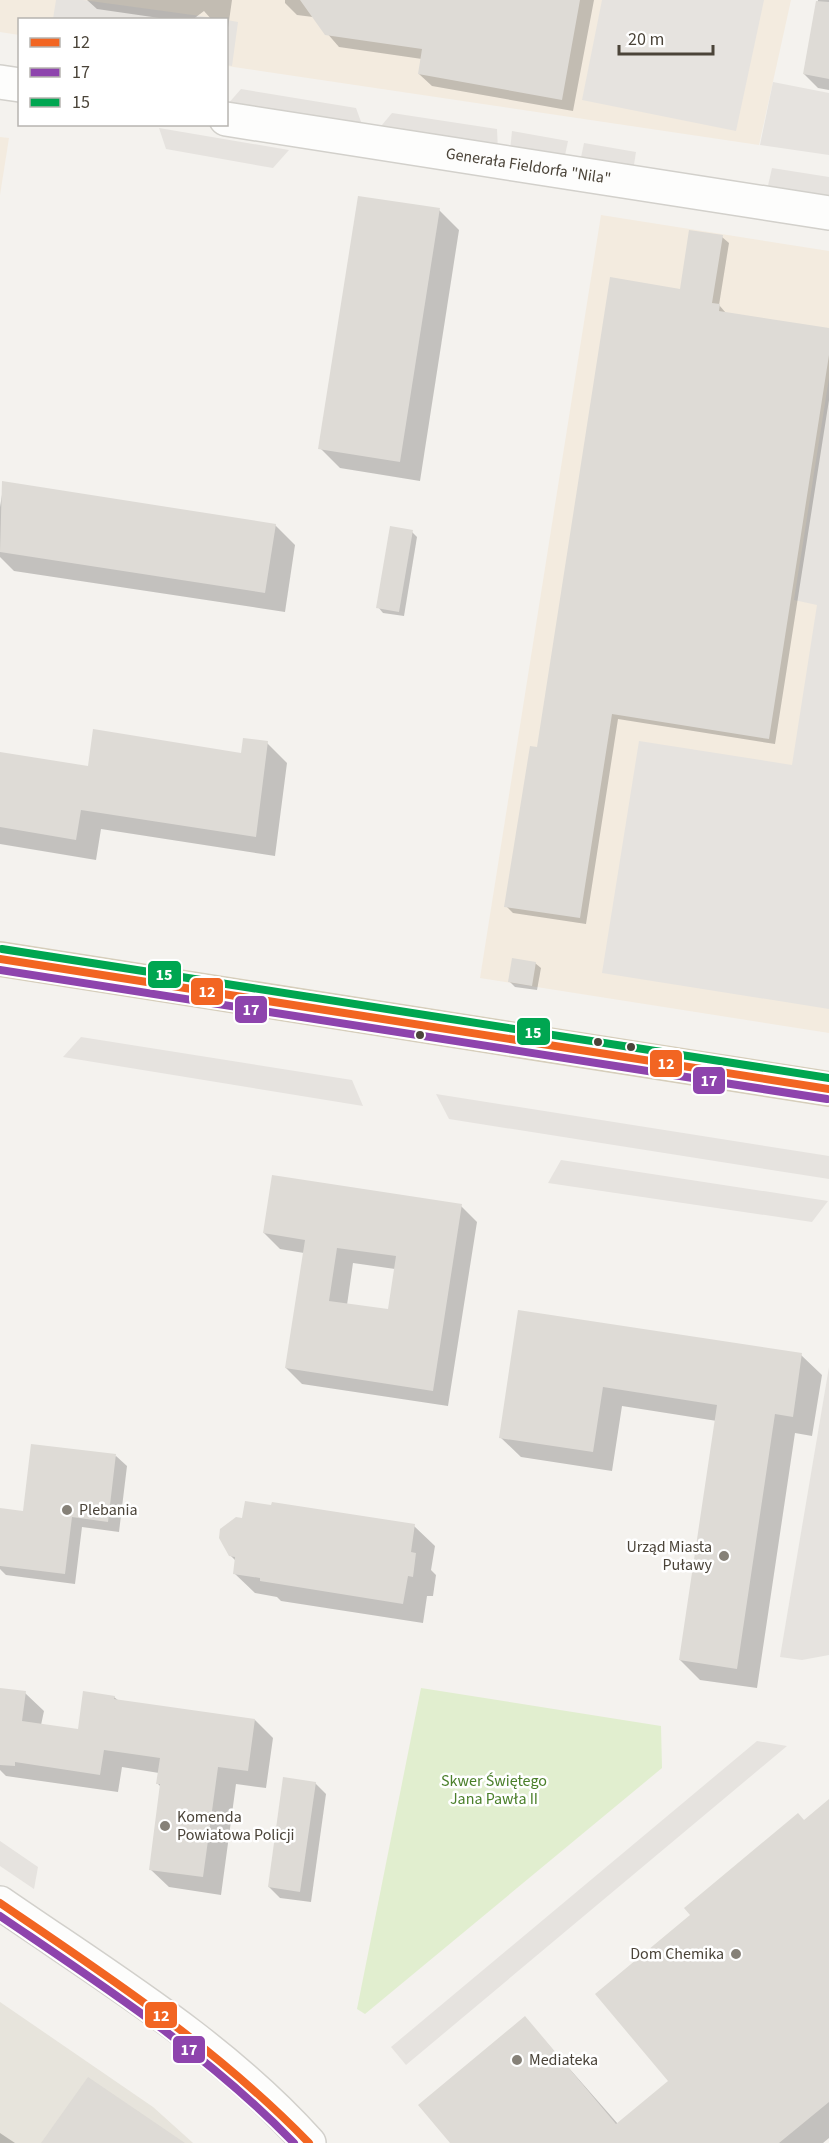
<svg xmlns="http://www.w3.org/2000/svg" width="829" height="2143" viewBox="0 0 829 2143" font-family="'Source Sans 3',sans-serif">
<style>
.residential{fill:#e7e4dc}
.commercial{fill:#f3ebdf}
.green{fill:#e1eecf}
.parking{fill:#e6e3df}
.shadow{fill:#0003;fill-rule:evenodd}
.building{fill:#dedbd6;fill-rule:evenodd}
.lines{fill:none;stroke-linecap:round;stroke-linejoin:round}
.minor-casing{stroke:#d2d0cb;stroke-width:36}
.major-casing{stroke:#d6cebb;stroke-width:36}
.minor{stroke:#fdfdfc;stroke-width:33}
.major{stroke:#f2efe6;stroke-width:33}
.bus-1-casing{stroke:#fff;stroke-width:12}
.bus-2-casing{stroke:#fff;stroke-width:12}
.bus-3-casing{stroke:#fff;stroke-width:12}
.bus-1{stroke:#f26522;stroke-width:8}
.bus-2{stroke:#8e44ad;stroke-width:8}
.bus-3{stroke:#00a651;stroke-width:8}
.bus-dot{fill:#4b4439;stroke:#fff;stroke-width:2}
.poi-dot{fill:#868178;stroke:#fff;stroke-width:2}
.labels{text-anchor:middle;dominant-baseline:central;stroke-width:5;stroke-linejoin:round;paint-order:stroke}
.street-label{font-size:16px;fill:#4b4439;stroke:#fff}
.poi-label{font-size:16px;fill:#4b4439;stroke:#fff;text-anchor:start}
.park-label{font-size:16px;fill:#4a7f2a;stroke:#fff}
.line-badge{stroke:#fff;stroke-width:2}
.badge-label{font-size:16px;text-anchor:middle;font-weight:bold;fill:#fff}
</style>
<rect width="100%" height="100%" fill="#f4f2ee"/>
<polygon class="residential" points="0,2002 153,2107 193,2143 0,2143"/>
<g class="commercial">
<polygon points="0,0 791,0 759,145 227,66 226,20 20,20 19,35 0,32"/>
<polygon points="0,137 9,138 0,195"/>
<polygon points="601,215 829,251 829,1033 480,978"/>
</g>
<polygon class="green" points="421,1688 661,1726 662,1768 365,2014 357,2009"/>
<g class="parking">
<polygon points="56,0 83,0 222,19 53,19"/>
<polygon points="602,0 764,0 736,131 582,100"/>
<polygon points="227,20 238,22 232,66 227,65"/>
<polygon points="773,82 829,93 829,155 760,145"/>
<polygon points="241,89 356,108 364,130 227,105"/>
<polygon points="392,113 497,129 498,151 377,131"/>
<polygon points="159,128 289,150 273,168 166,149"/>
<polygon points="512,131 568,141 564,160 510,151"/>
<polygon points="584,143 636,152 633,171 580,162"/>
<polygon points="772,168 829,177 829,200 767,190"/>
<polygon points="829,378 829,1009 602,973 639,741 792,765 817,605 794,600"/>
<polygon points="81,1037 352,1080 363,1106 63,1057"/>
<polygon points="436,1094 829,1156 829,1179 449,1119"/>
<polygon points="561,1160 828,1201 812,1222 548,1183"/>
<polygon points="829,1367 829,1655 802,1660 780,1657"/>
<polygon points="757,1741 787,1746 406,2065 391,2047"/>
<polygon points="0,1841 38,1867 34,1889 0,1866"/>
</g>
<g class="shadow">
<polygon points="87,0 232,0 227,35 226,20 212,20 204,11 192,20 173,20 97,9"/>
<polygon points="285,0 594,0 573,111 432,86 419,74 422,59 339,47 313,17 297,15 285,3"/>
<polygon points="818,0 829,0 829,90 818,88 804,74"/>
<polygon points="439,210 459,230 420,481 340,468 320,448"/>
<polygon points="722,237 729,243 719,305 726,313 829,329 829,400 775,744 618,719 586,924 513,913 506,906 538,748 681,290"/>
<polygon points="4,483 275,525 295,545 285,612 14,571 0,557 0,507"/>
<polygon points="412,532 417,537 404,616 383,613 378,607"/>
<polygon points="267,743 287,763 275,856 101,829 96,860 0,844 0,753 89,767 242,755"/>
<polygon points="535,963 541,968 537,990 515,987 510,982"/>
<path d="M 461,1206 L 477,1222 L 448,1406 L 302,1384 L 286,1368 L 304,1253 L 280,1249 L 264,1233 ZM 353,1263 L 395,1269 L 389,1311 L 347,1305 Z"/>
<polygon points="520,1312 801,1355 822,1375 812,1436 795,1433 757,1688 700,1680 680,1660 717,1421 622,1406 612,1471 521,1457 500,1437"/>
<polygon points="116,1456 127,1466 119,1532 82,1527 75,1584 6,1575 0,1569 0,1529"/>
<polygon points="414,1526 435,1546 431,1570 436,1575 433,1596 427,1596 423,1623 281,1601 277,1597 255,1593 234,1573 236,1561 230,1555"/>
<polygon points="0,1689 25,1693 44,1711 41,1725 79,1731 114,1697 119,1701 255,1720 273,1738 266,1788 236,1784 221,1895 169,1887 150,1869 161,1787 157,1783 159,1773 122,1767 118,1792 6,1776 0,1770"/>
<polygon points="315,1783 326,1794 311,1902 280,1898 269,1887"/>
<polygon points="829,1801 829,2138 823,2143 452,2143 525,2018 618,2124 670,2081 692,1915"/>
<polygon points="0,2133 15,2143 0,2143"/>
</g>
<g class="building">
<polygon points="300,0 580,0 562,100 418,74 422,49 325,35"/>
<polygon points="816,1 829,2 829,79 803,74"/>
<polygon points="358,196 440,208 400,462 318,449"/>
<polygon points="689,230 723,235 712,303 720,304 719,311 829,328 829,355 769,739 612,714 580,918 504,907 530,746 537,747 610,277 680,289"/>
<polygon points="2,481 276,524 265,593 0,552"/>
<polygon points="390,526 413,530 399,612 376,608"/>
<polygon points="93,729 241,753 243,738 268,741 256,837 81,810 76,840 0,827 0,752 88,766"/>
<polygon points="512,958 536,962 532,986 508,982"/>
<path d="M 272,1175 L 462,1204 L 433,1391 L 285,1368 L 305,1240 L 263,1233 ZM 337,1248 L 396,1256 L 388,1309 L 329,1301 Z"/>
<polygon points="518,1310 802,1353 793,1417 775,1414 737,1669 679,1660 717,1405 603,1387 593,1452 499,1438"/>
<polygon points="31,1444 116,1454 108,1522 72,1517 65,1574 0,1566 0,1508 23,1511"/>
<polygon points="245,1501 271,1505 272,1502 415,1524 411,1552 416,1553 413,1577 408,1576 403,1604 260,1581 260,1578 233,1574 235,1557 229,1556 219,1538 220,1529 236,1517 242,1518"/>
<polygon points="0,1688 26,1691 22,1721 78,1729 83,1691 115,1696 114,1699 255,1719 248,1771 218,1767 203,1877 149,1870 160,1784 156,1784 160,1758 104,1750 100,1775 15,1762 15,1766 0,1765"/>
<polygon points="283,1777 316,1782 300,1892 268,1887"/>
<polygon points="829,1799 829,2102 779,2143 450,2143 418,2105 525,2016 616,2124 668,2081 595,1994 690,1915 684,1908 798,1813 804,1820"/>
<polygon points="88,2077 185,2143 41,2143"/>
</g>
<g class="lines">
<defs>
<g id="minor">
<polyline points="0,82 20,85"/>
<path id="s1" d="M 226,119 L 829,213"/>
<path d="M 0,1903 C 107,1977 222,2046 309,2143"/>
</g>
<polyline id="major" points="0,959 829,1089"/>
</defs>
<use href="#minor" class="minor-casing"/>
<use href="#major" class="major-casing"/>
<use href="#minor" class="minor"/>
<use href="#major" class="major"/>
<defs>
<g id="bus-1">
<polyline points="0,959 829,1089"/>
<path d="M 0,1903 C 109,1977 217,2048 309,2143"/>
</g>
<g id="bus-2">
<polyline points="0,970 827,1099"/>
<path d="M 0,1916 C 103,1986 207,2053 294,2143"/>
</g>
<polyline id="bus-3" points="2,949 829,1078"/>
</defs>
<use href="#bus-1" class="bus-1-casing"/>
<use href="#bus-2" class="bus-2-casing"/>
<use href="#bus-3" class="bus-3-casing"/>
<use href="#bus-1" class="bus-1"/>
<use href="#bus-2" class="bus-2"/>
<use href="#bus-3" class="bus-3"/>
</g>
<g class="bus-dot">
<circle cx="420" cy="1035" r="5"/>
<circle cx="598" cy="1042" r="5"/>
<circle cx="631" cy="1047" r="5"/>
</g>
<g class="poi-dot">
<circle cx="67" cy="1510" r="6"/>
<circle cx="724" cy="1556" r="6"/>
<circle cx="165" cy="1826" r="6"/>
<circle cx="736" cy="1954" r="6"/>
<circle cx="517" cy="2060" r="6"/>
</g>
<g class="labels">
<g class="street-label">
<text stroke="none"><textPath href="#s1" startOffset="306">Generała Fieldorfa "Nila"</textPath></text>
</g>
<g class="poi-label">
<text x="79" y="1510">Plebania</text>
<text x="712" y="1547" text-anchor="end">Urząd Miasta<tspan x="712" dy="18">Puławy</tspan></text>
<text x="177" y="1817">Komenda<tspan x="177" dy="18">Powiatowa Policji</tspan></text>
<text x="724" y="1954" text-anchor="end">Dom Chemika</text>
<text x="529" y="2060">Mediateka</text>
</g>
<g class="park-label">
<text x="494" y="1781">Skwer Świętego<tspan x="494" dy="18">Jana Pawła II</tspan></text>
</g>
</g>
<g class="line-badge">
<rect x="147" y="960" width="35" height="29" rx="6" fill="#00a651"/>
<rect x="190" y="977" width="34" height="29" rx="6" fill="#f26522"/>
<rect x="234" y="995" width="34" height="29" rx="6" fill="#8e44ad"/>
<rect x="516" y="1017" width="35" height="29" rx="6" fill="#00a651"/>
<rect x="649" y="1049" width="34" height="29" rx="6" fill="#f26522"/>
<rect x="692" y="1066" width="34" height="29" rx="6" fill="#8e44ad"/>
<rect x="144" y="2001" width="34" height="28" rx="6" fill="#f26522"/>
<rect x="172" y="2035" width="34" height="29" rx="6" fill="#8e44ad"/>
</g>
<g class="badge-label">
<text x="164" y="980">15</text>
<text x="207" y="997">12</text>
<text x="251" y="1015">17</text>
<text x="533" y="1038">15</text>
<text x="666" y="1069">12</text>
<text x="709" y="1086">17</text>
<text x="161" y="2021">12</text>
<text x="189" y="2055">17</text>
</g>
<rect x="18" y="18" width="210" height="108" fill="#ffffff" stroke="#b7b4b0" stroke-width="1.5"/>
<rect x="30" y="38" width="30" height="9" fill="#f26522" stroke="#b7b4b0" stroke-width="1.5"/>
<text x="72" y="48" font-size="18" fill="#4b4439">12</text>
<rect x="30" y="68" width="30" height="9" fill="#8e44ad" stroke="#b7b4b0" stroke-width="1.5"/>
<text x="72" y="78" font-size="18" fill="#4b4439">17</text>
<rect x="30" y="98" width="30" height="9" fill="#00a651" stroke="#b7b4b0" stroke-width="1.5"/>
<text x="72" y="108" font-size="18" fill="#4b4439">15</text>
<path d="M619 45v9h94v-9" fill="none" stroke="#4b4439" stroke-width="3"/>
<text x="628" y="45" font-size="18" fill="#4b4439" stroke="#ffffff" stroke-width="4.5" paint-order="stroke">20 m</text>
</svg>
